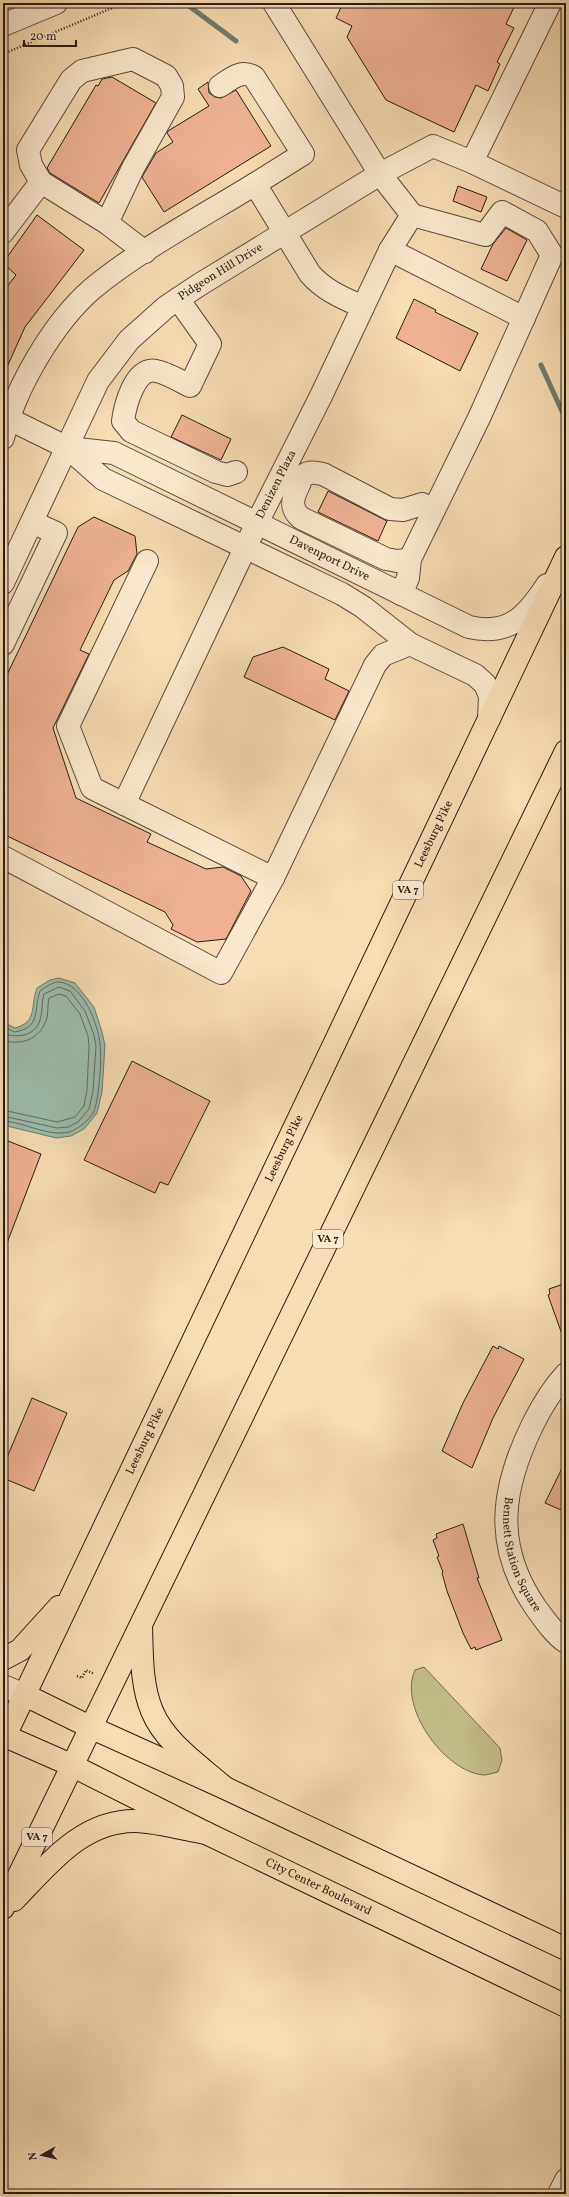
<svg xmlns="http://www.w3.org/2000/svg" width="569" height="2197" viewBox="0 0 569 2197" font-family="Vollkorn,serif">
<style>
.green{fill:#c3bf88;stroke:#766e4f}
.water{fill:#9dbcac;stroke:#6e7c70}
.lines{fill:none;stroke-linecap:round;stroke-linejoin:round}
.shore{stroke:#626c61;stroke-width:1}
.stream{stroke:#6e7c70;stroke-width:5}
.building{fill:#eeb292;stroke:#281c16}
.minor-casing{stroke:#5c4c3d;stroke-width:24}
.major-casing{stroke:#281c16;stroke-width:24}
.highway-casing{stroke:#281c16;stroke-width:24}
.path{stroke:#281c16;stroke-width:2.5;stroke-dasharray:1 2;stroke-linecap:butt}
.minor{stroke:#fae9ce;stroke-width:22}
.major{stroke:#f7ddb3;stroke-width:22}
.highway{stroke:#f7ddb3;stroke-width:22}
.labels{text-anchor:middle;dominant-baseline:central;stroke-width:3;stroke-linejoin:round;paint-order:stroke}
.shield{fill:#fae9ce;stroke:#675a4d;stroke-width:1}
.shield-label{font-size:11px;font-weight:bold;fill:#281c16}
.street-label{font-size:12px;fill:#281c16;stroke:#fae9ce}
</style>
<rect width="100%" height="100%" fill="#f7ddb3"/>
<filter id="stains"><feTurbulence type="fractalNoise" baseFrequency=".005" numOctaves="4"/><feColorMatrix values="0 0 0 0 .2 0 0 0 0 .09 0 0 0 0 .02 0 0 0 .5 -.17"/></filter>
<radialGradient id="worn" r=".72"><stop offset=".6" stop-color="#630" stop-opacity="0"/><stop offset="1" stop-color="#630" stop-opacity=".3"/></radialGradient>
<path class="green" d="M 424,1667 L 500,1748 L 502,1760 L 498,1772 C 493,1773 488,1775 483,1775 C 444,1771 398,1707 415,1670 Z"/>
<path class="water" d="M 59,978 L 75,983 L 94,1007 L 102,1032 L 105,1045 L 102,1092 L 97,1113 L 84,1129 L 71,1136 L 56,1138 L 3,1125 L 3,1022 L 15,1028 C 38,1022 30,1006 37,988 L 50,980 Z"/>
<g class="lines">
<g class="shore">
<path d="M 3,1027 L 15,1032 C 42,1027 33,1010 40,991 C 46,987 52,982 59,982 C 83,984 98,1024 100,1044 C 102,1057 99,1099 94,1111 C 90,1120 78,1129 69,1132 C 48,1137 24,1122 3,1121"/>
<path d="M 3,1033 C 16,1039 36,1036 40,1020 C 43,1012 41,1003 44,994 L 59,987 L 70,991 L 85,1011 L 94,1035 L 96,1046 L 93,1091 L 89,1109 L 78,1122 L 68,1127 L 57,1128 L 3,1116"/>
<path d="M 3,1040 C 19,1046 38,1040 45,1023 C 49,1016 47,1006 49,998 L 59,994 L 66,996 L 80,1014 L 88,1036 L 89,1046 L 87,1090 L 84,1106 L 75,1117 L 57,1122 L 3,1110"/>
</g>
<g class="stream">
<polyline points="185,3 236,41"/>
<polyline points="541,365 566,420"/>
</g>
</g>
<g class="building">
<polygon points="343,3 516,3 506,24 514,28 497,62 500,64 488,91 476,85 454,132 386,100 347,37 352,26 336,18"/>
<polygon points="112,77 156,103 99,203 50,173 47,168 96,85 98,86 102,79"/>
<polygon points="208,82 209,93 215,97 221,98 236,90 271,146 164,212 142,177 156,153 173,142 167,133 168,131 209,106 198,89"/>
<polygon points="458,186 487,197 481,212 453,201"/>
<polygon points="37,215 84,250 25,327 3,376 3,292 16,275 3,263"/>
<polygon points="506,228 527,240 507,281 481,269 493,244"/>
<polygon points="414,299 436,310 435,312 478,333 460,371 396,338"/>
<polygon points="182,415 231,439 221,460 171,437"/>
<polygon points="328,491 387,521 378,541 318,512"/>
<polygon points="94,517 135,536 137,554 128,571 114,580 80,650 89,654 53,728 76,798 151,834 147,842 206,869 223,867 241,876 251,891 226,939 197,942 171,929 173,925 165,912 3,834 3,683 78,527"/>
<polygon points="283,647 329,669 325,679 349,691 335,720 244,677 253,657"/>
<polygon points="132,1061 210,1101 168,1185 160,1182 155,1193 84,1160"/>
<polygon points="3,1139 41,1154 4,1251 3,1251"/>
<polygon points="566,1283 566,1339 564,1340 548,1295 550,1294 549,1289"/>
<polygon points="493,1346 498,1349 499,1346 524,1359 493,1418 472,1468 442,1451 463,1403"/>
<polygon points="32,1398 67,1413 34,1491 3,1478 3,1467"/>
<polygon points="566,1460 566,1512 545,1503"/>
<polygon points="463,1524 479,1578 477,1578 502,1640 476,1650 475,1647 471,1649 463,1633 447,1591 442,1573 443,1572 437,1557 439,1556 433,1540 437,1538 436,1534"/>
</g>
<g class="lines">
<defs>
<g id="minor">
<polyline points="3,25 56,3"/>
<path d="M 220,86 C 231,79 241,69 254,77 L 303,154 L 255,184"/>
<polyline points="472,162 566,207"/>
<polyline points="107,223 133,168 173,97 172,86 166,76 133,59 82,71 71,80 28,150 31,165 41,182 107,223 145,252"/>
<polyline points="3,232 41,182"/>
<polyline points="390,250 524,318"/>
<path d="M 178,299 L 210,344 L 190,386 C 180,381 167,373 156,371 C 135,366 125,406 123,421 L 131,431 L 216,472 L 227,475 L 236,472"/>
<polyline points="3,416 68,448 103,479 342,594 363,607 410,644 475,675 485,684 490,696 489,719"/>
<path d="M 3,438 C 15,388 53,323 92,289 C 139,250 203,216 255,184 L 310,274 C 325,291 343,298 363,307"/>
<path id="s1" d="M 68,448 L 114,453 L 469,627 C 509,636 526,617 547,585"/>
<path d="M 410,559 L 397,561 L 386,559 L 301,518 C 290,509 292,499 298,487 C 300,483 301,478 304,475 C 310,471 317,473 323,474 L 390,509 L 403,510 L 422,504"/>
<polyline points="147,561 68,726 92,788 273,878"/>
<path id="s2" d="M 3,583 L 98,381 L 129,340 L 166,307 L 199,285 L 380,174 L 274,3"/>
<polyline points="401,594 408,578 410,559 479,418 552,255 537,231 502,212 485,235 412,215"/>
<polyline points="3,644 56,533 32,522"/>
<path id="s3" d="M 124,804 L 257,523 L 321,396 L 390,250 L 412,215 L 380,174 L 433,146 L 472,162 L 550,3"/>
<polyline points="3,857 221,973 273,878 375,665 383,655 410,644"/>
<path id="s4" d="M 566,1374 C 552,1389 542,1406 533,1424 C 501,1489 493,1546 536,1608 C 544,1619 554,1634 566,1642"/>
<polyline points="3,1686 25,1695"/>
<polyline points="559,2194 566,2180"/>
</g>
<g id="major">
<polyline points="25,1695 90,1727 225,1788 566,1949"/>
<path id="s5" d="M 5,1736 L 71,1765 L 206,1833 L 566,2006"/>
</g>
<g id="highway">
<path d="M 141,1626 C 142,1654 141,1685 152,1711 C 165,1743 200,1766 225,1788"/>
<polyline points="3,1659 20,1650 59,1607"/>
<path id="s6" d="M 3,1740 L 566,557"/>
<path d="M 14,1900 C 48,1865 82,1820 136,1821 C 158,1822 183,1829 206,1833"/>
<polyline points="3,1908 566,751"/>
</g>
</defs>
<use href="#minor" class="minor-casing"/>
<use href="#major" class="major-casing"/>
<use href="#highway" class="highway-casing"/>
<g class="path">
<polyline points="3,54 124,3"/>
<polyline points="77,1676 82,1678 86,1670 94,1674"/>
</g>
<use href="#minor" class="minor"/>
<use href="#major" class="major"/>
<use href="#highway" class="highway"/>
</g>
<g class="labels">
<g class="shield">
<rect x="393" y="881" width="30" height="18" rx="3"/>
<rect x="313" y="1230" width="30" height="18" rx="3"/>
<rect x="22" y="1828" width="30" height="18" rx="3"/>
</g>
<g class="shield-label">
<text x="408" y="890">VA 7</text>
<text x="328" y="1239">VA 7</text>
<text x="37" y="1837">VA 7</text>
</g>
<g class="street-label">
<text stroke="none"><textPath href="#s2" startOffset="389">Pidgeon Hill Drive</textPath></text>
<text stroke="none"><textPath href="#s3" startOffset="354">Denizen Plaza</textPath></text>
<text stroke="none"><textPath href="#s1" startOffset="286">Davenport Drive</textPath></text>
<text stroke="none"><textPath href="#s6" startOffset="1003">Leesburg Pike</textPath></text>
<text stroke="none"><textPath href="#s6" startOffset="655">Leesburg Pike</textPath></text>
<text stroke="none"><textPath href="#s6" startOffset="331">Leesburg Pike</textPath></text>
<text stroke="none"><textPath href="#s4" startOffset="198">Bennett Station Square</textPath></text>
<text stroke="none"><textPath href="#s5" startOffset="348">City Center Boulevard</textPath></text>
</g>
</g>
<rect width="569" height="2197" fill="none" stroke="#f7ddb3" stroke-width="16"/>
<rect x="4" y="4" width="561" height="2189" fill="none" stroke="#281c16" stroke-width="2"/>
<rect x="8" y="8" width="553" height="2181" fill="none" stroke="#281c16"/>
<g transform="translate(42 2155) rotate(262)" stroke="#fae9ce" stroke-width="3" paint-order="stroke">
<path d="M0-3L7 15L0 10L-7 15Z" fill="#281c16"/>
<text y="-6" font-size="11" font-weight="bold" text-anchor="middle" fill="#281c16">N</text>
</g>
<path d="M24 40v6h52v-6" fill="none" stroke="#281c16" stroke-width="2"/>
<text x="30" y="40" font-size="12" fill="#281c16" stroke="#fae9ce" stroke-width="3" paint-order="stroke">20 m</text>
<rect width="100%" height="100%" filter="url(#stains)"/>
<rect width="100%" height="100%" fill="url(#worn)"/>
</svg>
